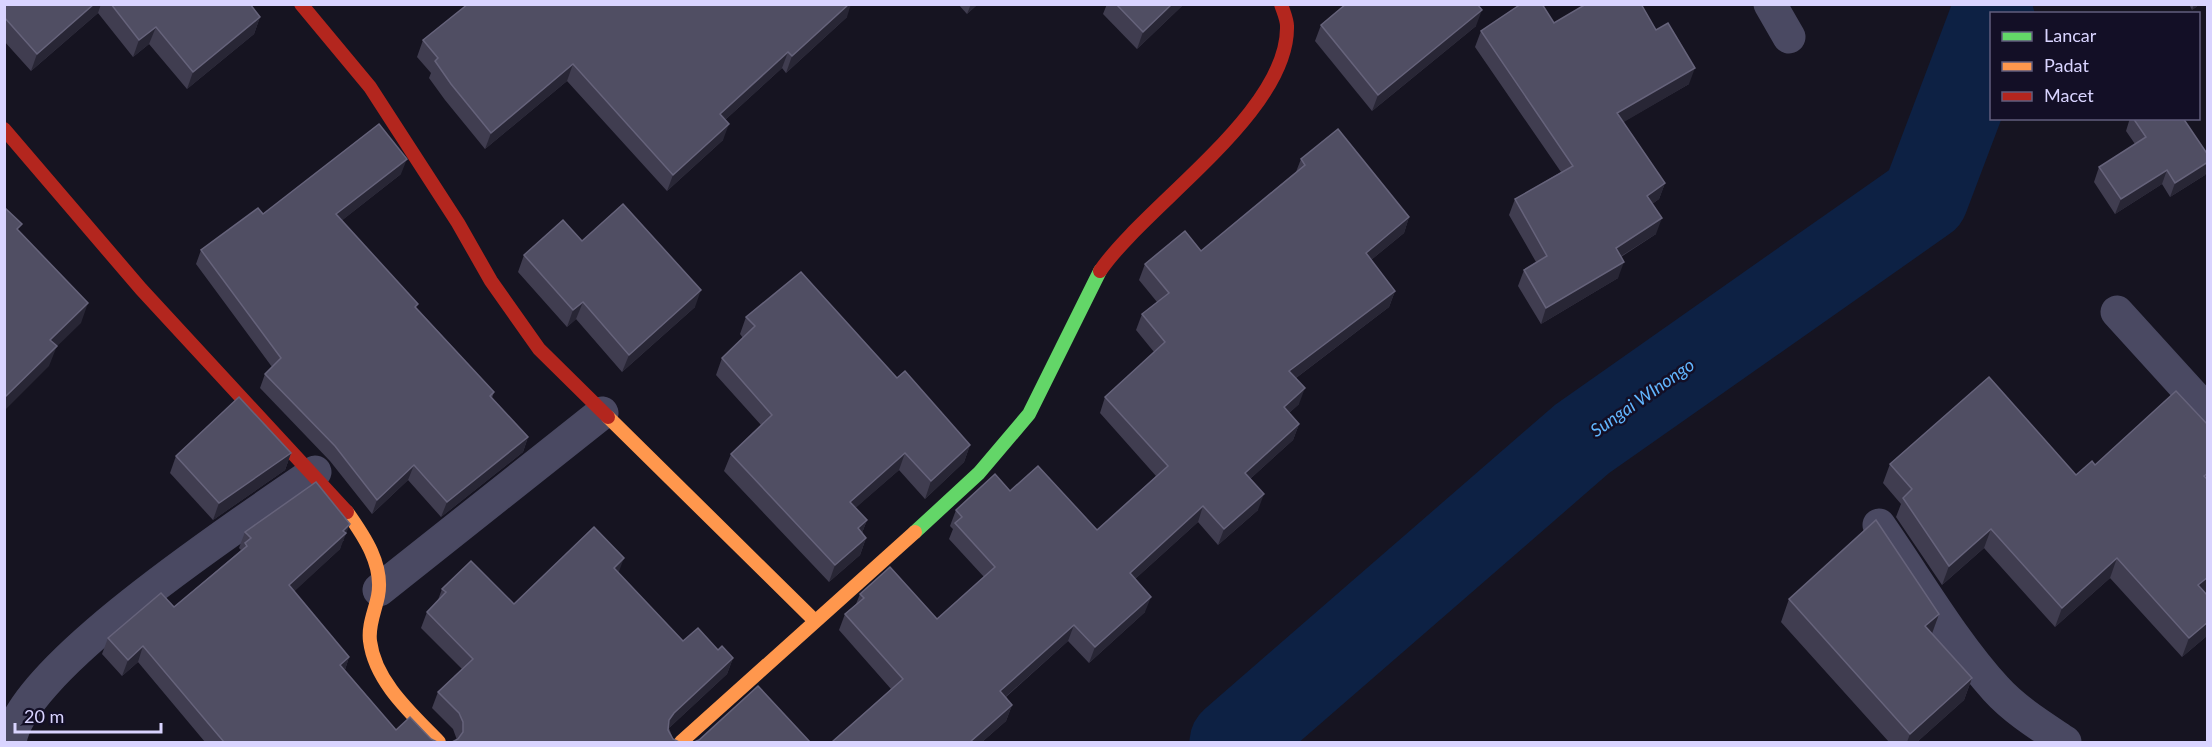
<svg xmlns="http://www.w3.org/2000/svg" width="2212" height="747" viewBox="0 0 2212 747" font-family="Lato,sans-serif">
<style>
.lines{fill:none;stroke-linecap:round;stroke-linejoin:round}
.river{stroke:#0d2144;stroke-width:87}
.street{stroke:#4a4962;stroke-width:33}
.fast{stroke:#63d668;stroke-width:14}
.slow{stroke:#ff974d;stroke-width:14}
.jam{stroke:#b3261e;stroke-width:14}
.wall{fill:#403d50}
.shaded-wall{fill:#282635}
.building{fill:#504e63;stroke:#66637b;stroke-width:1.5}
.labels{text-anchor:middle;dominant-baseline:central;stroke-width:5;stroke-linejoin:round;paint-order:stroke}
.water-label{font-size:18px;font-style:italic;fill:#62b6ff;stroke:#130f26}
</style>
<rect width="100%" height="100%" fill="#161421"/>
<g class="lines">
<polyline class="river" points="1233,742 1582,439 1925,198 1992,21"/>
<g class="street">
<polyline points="1770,4 1789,37"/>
<polyline points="2117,312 2208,412"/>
<path d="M 1879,525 C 1916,578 1953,642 1996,689 C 2015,710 2041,726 2065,742"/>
<polyline points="379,590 602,413"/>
<path d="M 10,742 C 20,667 248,519 315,472"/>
</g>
<polyline class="fast" points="915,532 979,473 1029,414 1100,271"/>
<g class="slow">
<polyline points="608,417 814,620"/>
<path d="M 347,512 C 364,536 384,565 378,596 C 375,611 368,625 370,641 C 375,682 412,714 439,742"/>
<polyline points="681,742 915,532"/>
</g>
<g class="jam">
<polyline points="301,4 370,87 458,223 491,281 539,349 608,417"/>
<polyline points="4,129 141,289 347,512"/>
<path d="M 1100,271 C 1146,204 1289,112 1287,26 C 1287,19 1283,11 1281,4"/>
</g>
</g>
<g class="wall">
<polygon points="4,4 250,4 260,17 254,34 187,89 149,44 133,57 98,13 31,71 4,41"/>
<polygon points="958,4 978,4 967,14"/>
<polygon points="1107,4 1184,4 1137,49 1103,14"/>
<polygon points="2189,4 2200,4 2192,10"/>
<polygon points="847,17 786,73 782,68 725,120 723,140 667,191 567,81 485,149 445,100 429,78 431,73 417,57 423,40"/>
<polygon points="1321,25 1476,26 1372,111 1315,41"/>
<polygon points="1656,30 1689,84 1623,122 1665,183 1659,199 1652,204 1656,234 1621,257 1618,278 1541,324 1518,286 1524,270 1536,262 1509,215 1515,199 1561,172 1475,47 1481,31"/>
<polygon points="2130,118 2183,118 2208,155 2208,169 2205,175 2170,197 2162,184 2115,214 2094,182 2099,167 2135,144 2126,131"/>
<polygon points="1301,159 1409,217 1404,233 1371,260 1395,291 1389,307 1296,378 1299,404 1289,413 1299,424 1293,440 1250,479 1258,510 1218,545 1198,522 1135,579 1145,612 1089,663 1068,641 1006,697 1012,705 1006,721 982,742 832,742 891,689 839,630 845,614 856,604 860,594 937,619 984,577 949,539 953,529 950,526 956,510 1010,491 1097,530 1156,476 1100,413 1105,397 1154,352 1136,330 1142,314 1157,302 1139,280 1145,264 1201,251 1296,172"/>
<polygon points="401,174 341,221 417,308 494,392 492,398 528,437 523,452 441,517 408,480 372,514 330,461 260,388 265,374 272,367 196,264 201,250 263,214"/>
<polygon points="582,241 695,307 622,372 576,319 567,327 518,272 524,255"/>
<polygon points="746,317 897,378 970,445 964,462 925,499 899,470 855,508 867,520 862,533 866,538 860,555 829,582 724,471 731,454 761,425 716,375 722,358 743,338 740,334"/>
<polygon points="2208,425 2208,590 2204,592 2208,596 2208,635 2182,657 2110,578 2055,627 1984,548 1942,585 1896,517 1901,504 1883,483 1890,464 2076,475 2095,465"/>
<polygon points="291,453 285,470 213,520 170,473 176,456"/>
<polygon points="245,532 344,540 342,542 340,549 294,591 349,657 345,670 396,730 431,739 437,742 205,742 138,662 122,676 102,654 108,638 174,607 241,550 239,548"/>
<polygon points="618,573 683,641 718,650 733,658 727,674 669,728 673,739 457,740 453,729 432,708 438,692 462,669 421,628 427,612 438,600 442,589 514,604"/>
<polygon points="1789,599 1939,614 1932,634 1972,678 1964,700 1917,742 1889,742 1781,622"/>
</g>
<g class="shaded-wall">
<polygon points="94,4 101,4 98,13 31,71 37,54"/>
<polygon points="849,4 851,4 847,17 786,73 792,56"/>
<polygon points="971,4 978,4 967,14"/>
<polygon points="1172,4 1184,4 1137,49 1143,32"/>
<polygon points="2194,4 2200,4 2192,10"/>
<polygon points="1482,10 1476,26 1372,111 1378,95"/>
<polygon points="260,17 254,34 187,89 193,72"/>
<polygon points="156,27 149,44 133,57 139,40"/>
<polygon points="788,52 782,68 714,130 720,114"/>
<polygon points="573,64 567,81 485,149 491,133"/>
<polygon points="1695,68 1689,84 1612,129 1617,113"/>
<polygon points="729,124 723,140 667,191 673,175"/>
<polygon points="407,159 401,174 331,229 336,214"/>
<polygon points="2208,162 2208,169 2205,175 2170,197 2175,183"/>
<polygon points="2167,170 2162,184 2115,214 2121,199"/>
<polygon points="1665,183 1659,199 1641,212 1647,196"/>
<polygon points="1409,217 1404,233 1360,269 1366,253"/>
<polygon points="1662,218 1656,234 1610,263 1616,248"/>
<polygon points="1624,262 1618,278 1541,324 1546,308"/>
<polygon points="701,290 695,307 622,372 629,355"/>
<polygon points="1395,291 1389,307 1284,387 1289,371"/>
<polygon points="583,302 576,319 567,327 573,310"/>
<polygon points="88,303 81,323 43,360 50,340"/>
<polygon points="57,346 49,366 4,411 4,398"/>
<polygon points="1305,388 1299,404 1278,423 1284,407"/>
<polygon points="1299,424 1293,440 1239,489 1245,473"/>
<polygon points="528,437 523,452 441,517 447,502"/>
<polygon points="970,445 964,462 925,499 931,481"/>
<polygon points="291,453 285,470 213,520 219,503"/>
<polygon points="905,453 899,470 843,519 850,502"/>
<polygon points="414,465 408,480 372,514 377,500"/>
<polygon points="1264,494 1258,510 1218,545 1224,529"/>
<polygon points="1203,506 1198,522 1124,589 1130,573"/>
<polygon points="867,520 860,538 858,528"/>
<polygon points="350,524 340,549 284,601 289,585"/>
<polygon points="1991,529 1984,548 1942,585 1949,566"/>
<polygon points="866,538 860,555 829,582 835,565"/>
<polygon points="624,558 618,574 614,568"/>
<polygon points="2117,558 2110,578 2055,627 2062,608"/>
<polygon points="2208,577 2208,590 2191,604 2198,585"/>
<polygon points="1151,597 1145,612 1089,663 1095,647"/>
<polygon points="1939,614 1931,636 1925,626"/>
<polygon points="2208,622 2208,635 2182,657 2189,638"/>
<polygon points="1074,625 1068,641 994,707 1000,691"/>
<polygon points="143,646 138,662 122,676 128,660"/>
<polygon points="349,657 344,673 340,665"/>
<polygon points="733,658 727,674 668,729 669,720 674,713"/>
<polygon points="1972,678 1964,700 1917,742 1907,742 1910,734"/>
<polygon points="1012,705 1006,721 982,742 970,742"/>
</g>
<g class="building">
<polygon points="4,4 94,4 37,54 4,17"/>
<polygon points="111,4 250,4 260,17 193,72 156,27 139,40"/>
<polygon points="468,4 849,4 792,56 788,52 720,114 729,124 673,175 573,64 491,133 451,84 435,61 438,58 423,40"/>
<polygon points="1116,4 1172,4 1143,32"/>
<polygon points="1346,4 1477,4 1482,10 1378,95 1321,25"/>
<polygon points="1521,4 1542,4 1554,23 1586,4 1641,4 1656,30 1668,23 1695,68 1617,113 1665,183 1647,196 1662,218 1616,248 1624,262 1546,308 1524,270 1547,256 1515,199 1573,166 1481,31"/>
<polygon points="2133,118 2183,118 2208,155 2208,162 2175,183 2167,170 2121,199 2099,167 2146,137"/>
<polygon points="379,124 407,159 336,214 418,304 415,307 494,392 490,396 528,437 447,502 414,465 377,500 335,446 265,374 281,358 201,250 258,208 263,214"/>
<polygon points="1338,129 1409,217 1366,253 1395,291 1289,371 1305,388 1284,407 1299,424 1245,473 1264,494 1224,529 1203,506 1130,573 1151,597 1095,647 1074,625 1000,691 1012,705 970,742 832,742 903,679 845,614 864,598 860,594 890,567 937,619 995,567 955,523 962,517 956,510 995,474 1010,491 1038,466 1097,530 1168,466 1105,397 1165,342 1142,314 1169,293 1145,264 1185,231 1201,251 1305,165 1301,159"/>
<polygon points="623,204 701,290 629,355 583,302 573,310 524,255 563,220 582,241"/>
<polygon points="4,207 22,224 17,229 88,303 50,340 57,346 4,398"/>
<polygon points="801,272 897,378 905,371 970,445 931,481 905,453 850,502 867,520 858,528 866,538 835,565 731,454 772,415 722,358 755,326 746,317"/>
<polygon points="1989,377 2076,475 2092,461 2095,465 2176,391 2208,425 2208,473 2204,476 2208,480 2208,577 2198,585 2208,596 2208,622 2189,638 2117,558 2062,608 1991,529 1949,566 1903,498 1912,489 1890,464"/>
<polygon points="239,397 291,453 219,503 176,456"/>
<polygon points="316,482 350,524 343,531 346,533 289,585 349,657 340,665 396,730 410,717 431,739 437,742 224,742 143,646 128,660 108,638 161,593 174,607 247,546 245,543 251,538 245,532"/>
<polygon points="1876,520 1939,614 1925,626 1972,678 1910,734 1789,599"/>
<polygon points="594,527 624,558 614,568 683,641 698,628 718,650 722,646 733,658 674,713 669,720 668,730 673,739 679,742 452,742 458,739 463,732 463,722 459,713 438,692 473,659 427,612 446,592 442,589 471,561 514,604"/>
<polygon points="758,686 810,742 694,742 699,740"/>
</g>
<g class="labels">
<g class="water-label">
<text transform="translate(1642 397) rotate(-35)">Sungai WInongo</text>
</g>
</g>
<rect width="2212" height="747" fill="none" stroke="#d9d4ff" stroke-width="12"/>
<rect x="1990" y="12" width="210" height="108" fill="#130f26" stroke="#625e7d" stroke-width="1.5"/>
<rect x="2002" y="32" width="30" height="9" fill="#63d668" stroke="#625e7d" stroke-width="1.5"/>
<text x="2044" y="42" font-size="18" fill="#d9d4ff">Lancar</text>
<rect x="2002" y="62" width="30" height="9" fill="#ff974d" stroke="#625e7d" stroke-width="1.5"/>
<text x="2044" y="72" font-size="18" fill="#d9d4ff">Padat</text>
<rect x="2002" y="92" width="30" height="9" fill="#b3261e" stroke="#625e7d" stroke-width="1.5"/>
<text x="2044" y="102" font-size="18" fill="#d9d4ff">Macet</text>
<path d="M15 723v9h146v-9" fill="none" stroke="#d9d4ff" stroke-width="3"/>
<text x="24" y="723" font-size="18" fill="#d9d4ff" stroke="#130f26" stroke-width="4.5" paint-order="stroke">20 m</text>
</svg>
